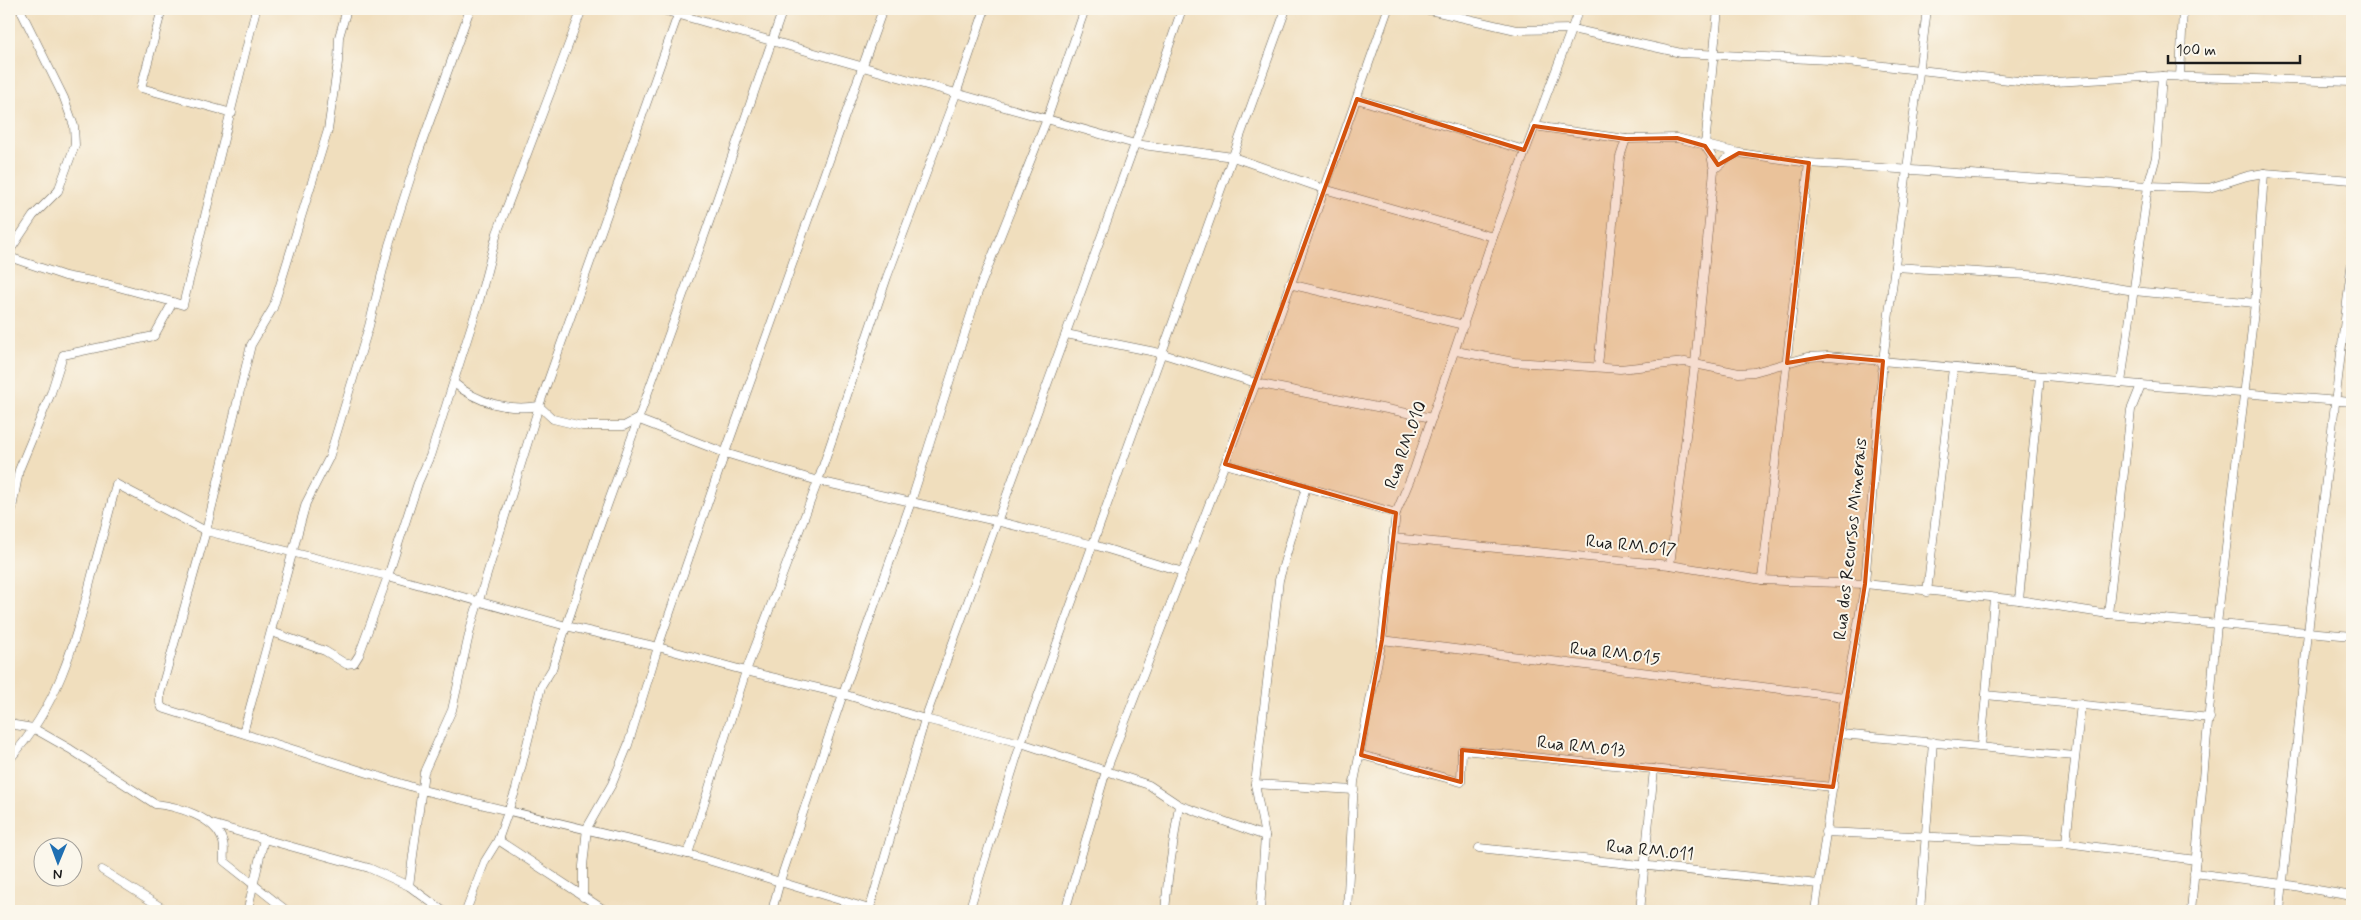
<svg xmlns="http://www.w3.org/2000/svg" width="2361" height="920" viewBox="0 0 2361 920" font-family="Mynerve,sans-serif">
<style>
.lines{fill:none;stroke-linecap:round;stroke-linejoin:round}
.street-casing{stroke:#666054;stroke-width:9}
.street{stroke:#fff;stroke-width:8}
.marked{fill:#d4530e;fill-opacity:0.2;stroke:#d4530e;stroke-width:4;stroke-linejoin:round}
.labels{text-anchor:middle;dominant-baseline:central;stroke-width:4;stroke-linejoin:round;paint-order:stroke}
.street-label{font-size:18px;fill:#1c1c1c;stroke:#fbf7ec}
</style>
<rect width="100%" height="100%" fill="#fbf7ec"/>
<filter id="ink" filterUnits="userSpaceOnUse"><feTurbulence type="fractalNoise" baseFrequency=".02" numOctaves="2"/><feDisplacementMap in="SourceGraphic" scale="10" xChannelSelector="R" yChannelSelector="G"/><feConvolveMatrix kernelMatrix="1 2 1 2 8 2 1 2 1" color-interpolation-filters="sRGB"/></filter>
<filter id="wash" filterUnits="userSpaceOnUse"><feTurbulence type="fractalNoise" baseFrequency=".0096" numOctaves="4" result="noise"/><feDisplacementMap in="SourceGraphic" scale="20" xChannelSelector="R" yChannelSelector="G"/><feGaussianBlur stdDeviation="1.12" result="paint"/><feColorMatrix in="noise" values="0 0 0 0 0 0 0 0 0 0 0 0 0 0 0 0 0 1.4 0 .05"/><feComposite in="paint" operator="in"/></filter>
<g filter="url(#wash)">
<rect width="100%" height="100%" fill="#f0debd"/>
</g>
<g filter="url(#ink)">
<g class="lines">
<defs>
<g id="street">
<polyline points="162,9 141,88 232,113"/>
<polyline points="347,9 339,37 338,62 328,130 273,308 251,345 206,531 160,694 160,703 162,708 422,790 688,854 876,911"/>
<polyline points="659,9 1135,144 1233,157 1324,189 1493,237"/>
<polyline points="1425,9 1516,30 1572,29 1681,53 1830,60 2036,83 2162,76 2352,82"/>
<polyline points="2180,77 2183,9"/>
<polyline points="1357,99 1524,150"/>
<polyline points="1534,126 1626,139 1677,138 1739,153 1809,163 2148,186 2209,188 2247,176 2264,173 2352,180"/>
<polyline points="1714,170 1726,159 1739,153"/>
<polyline points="9,252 33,216 58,191 75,145 74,126 64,98 20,9"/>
<polyline points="9,257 65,276 107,284 173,302"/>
<polyline points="1895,267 2045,276 2134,291 2255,303"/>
<polyline points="1289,284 1464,325"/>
<polyline points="1066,334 1160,353 1256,383 1432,418"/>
<polyline points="1456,351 1514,362 1620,369 1685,362 1739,373 1754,372 1808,357 1828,356 2141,385 2352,402"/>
<polyline points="1598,366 1620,157 1626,139"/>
<path d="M 454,383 C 478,403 508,411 539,406 L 553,419 L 582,426 L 624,426 L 637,419 L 725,453 L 818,481 L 996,521 L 1094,545 L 1183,572"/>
<polyline points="2121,383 2148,186 2156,157 2162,76"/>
<polyline points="1225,464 1396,513"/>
<polyline points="9,525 19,470 51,393 63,355 154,336 173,302 183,305 256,9"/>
<polyline points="1393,538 1670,565 1762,580 1865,584 2019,600 2108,614 2352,636"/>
<polyline points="1670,565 1695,363 1714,170 1711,155 1705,146 1718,9"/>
<polyline points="1762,580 1809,163"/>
<polyline points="1927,592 1953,368"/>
<polyline points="2019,600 2040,376"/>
<polyline points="2108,614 2131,410 2141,385"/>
<polyline points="272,632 325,651 346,664 354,663 359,655 388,576 418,483 430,456 478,305 497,233 582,9"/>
<polyline points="1382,640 1845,697"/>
<polyline points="1986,695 1994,598"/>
<path d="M 9,721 L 15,725 L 33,728 L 70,749 L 155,804 C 177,806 216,817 223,842 C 225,848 223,855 224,861 L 287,911"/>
<polyline points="243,733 306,503 329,458 369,326 389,245 419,151 470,9"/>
<polyline points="1841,734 2075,756"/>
<polyline points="1981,746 1986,695 2210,718"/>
<polyline points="1361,755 1461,782 1462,750 1833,787"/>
<path d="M 9,760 C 58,705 73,649 91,579 C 99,547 109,516 116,484 L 206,531 L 388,576 L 566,626 L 658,647 L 746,671 L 843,694 L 925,719 L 1021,743 L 1149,785 L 1179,805 L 1265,836"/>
<polyline points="1255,784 1354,790"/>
<polyline points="212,824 264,839 248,908 245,911"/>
<polyline points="1825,832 2066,843 2196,860"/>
<polyline points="264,839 369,868 409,886 443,911"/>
<polyline points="498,840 606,911"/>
<polyline points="2066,843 2081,704"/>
<polyline points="1479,848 1818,884"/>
<polyline points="688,854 746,671 818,481 887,277 956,94 985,9"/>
<polyline points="102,870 167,911"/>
<polyline points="2194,873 2283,884 2352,896"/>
<polyline points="409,886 424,772 452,710 471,626 539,406 680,9"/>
<polyline points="583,897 583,866 587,828 612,784 628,745 658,647 725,453 883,9"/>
<polyline points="466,911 485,861 498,840 509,809 516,789 541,687 552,669 598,531 706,231 783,9"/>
<polyline points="772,911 780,881 843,694 911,502 978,292 1047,119 1085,9"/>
<polyline points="869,911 925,719 1135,144 1182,9"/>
<polyline points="969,911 1021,743 1286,9"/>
<polyline points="1065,911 1106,771 1256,383 1388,9"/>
<polyline points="1165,911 1168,879 1179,805"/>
<polyline points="1260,911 1265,836 1255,784 1279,580 1306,487"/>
<polyline points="1347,911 1354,782 1382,640 1396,513 1414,470 1493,237 1579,9"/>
<polyline points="1640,911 1654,769"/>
<polyline points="1815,911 1845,697 1865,584 1883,361 1927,9"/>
<polyline points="1920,911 1933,742"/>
<polyline points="2191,911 2217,624 2255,303 2264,173"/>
<polyline points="2280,911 2308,632 2352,260"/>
</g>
</defs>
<use href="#street" class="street-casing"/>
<use href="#street" class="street"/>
</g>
</g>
<path class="marked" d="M 1357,99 L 1524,150 L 1534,126 L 1626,139 L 1677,138 L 1705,146 L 1718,165 L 1739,153 L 1809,163 L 1787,363 L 1828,356 L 1883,361 L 1865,584 L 1833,787 L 1462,750 L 1461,782 L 1361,755 L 1382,640 L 1396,513 L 1225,464 Z"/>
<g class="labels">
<g class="street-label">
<text transform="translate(1406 445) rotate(-70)">Rua RM.010</text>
<text transform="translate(1851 539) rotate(-84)">Rua dos Recursos Minerais</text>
<text transform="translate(1631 546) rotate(6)">Rua RM.017</text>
<text transform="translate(1615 654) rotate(7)">Rua RM.015</text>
<text transform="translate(1581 747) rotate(6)">Rua RM.013</text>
<text transform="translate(1650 851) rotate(6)">Rua RM.011</text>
</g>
</g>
<rect width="2361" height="920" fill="none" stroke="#fbf7ec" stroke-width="30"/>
<g transform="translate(58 862) rotate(181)"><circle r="24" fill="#fbf7ec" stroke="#a29f99"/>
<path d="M0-4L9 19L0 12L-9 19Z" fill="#1f6fb2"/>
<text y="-8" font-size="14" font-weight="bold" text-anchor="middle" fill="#1c1c1c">N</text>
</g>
<path d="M2168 55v8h132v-8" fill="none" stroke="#1c1c1c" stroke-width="2.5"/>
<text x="2176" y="55" font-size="15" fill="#1c1c1c" stroke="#fbf7ec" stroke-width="4" paint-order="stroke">100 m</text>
</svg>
